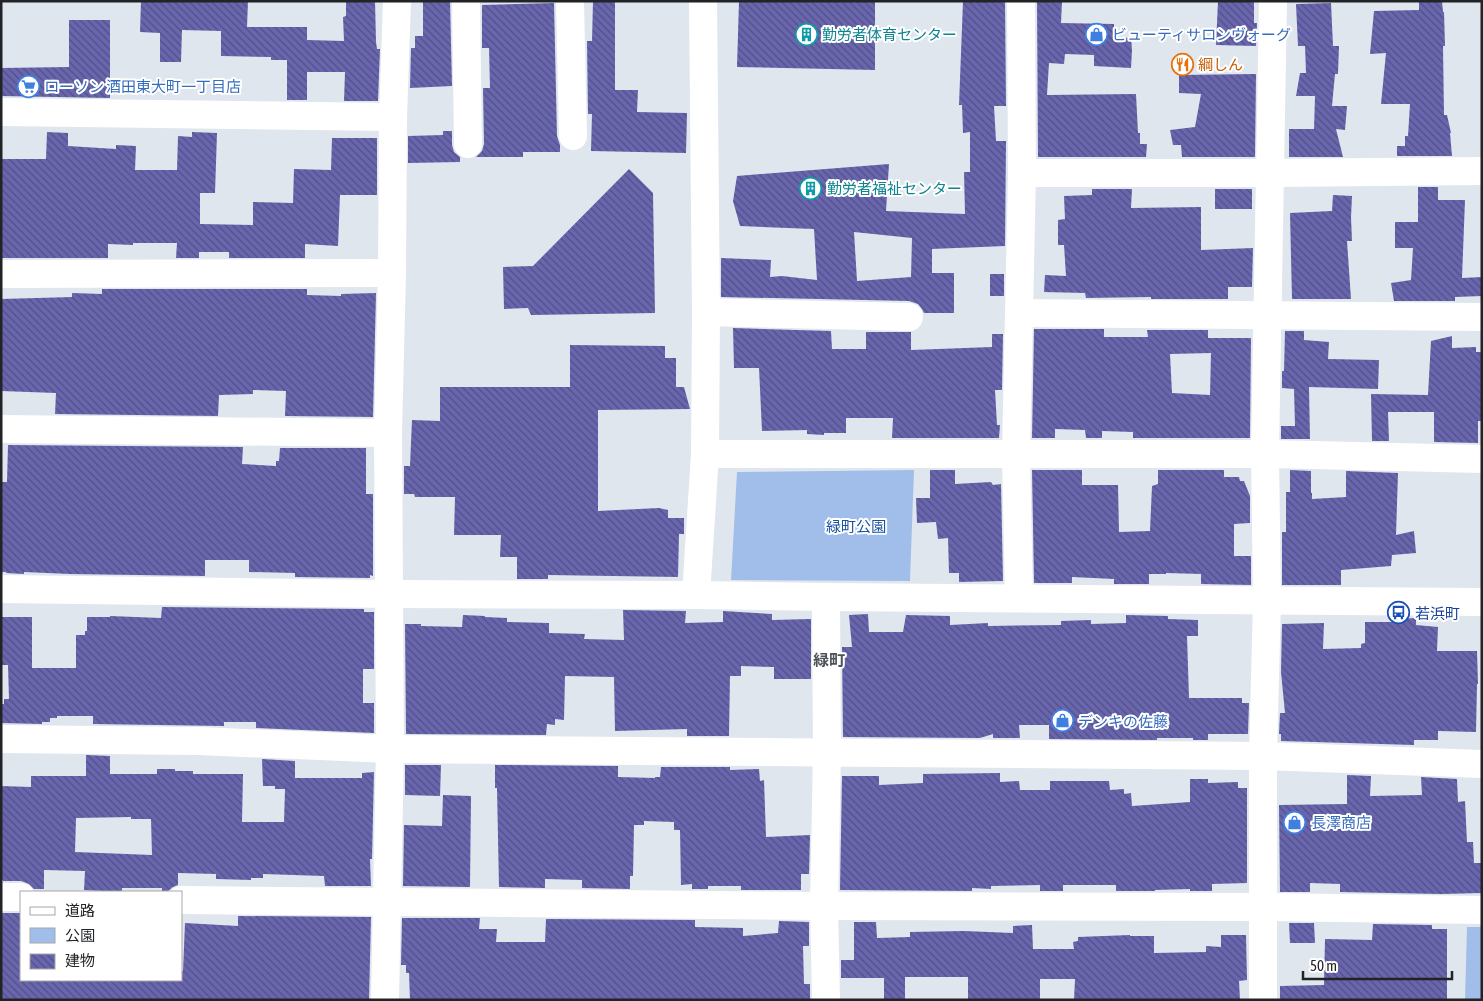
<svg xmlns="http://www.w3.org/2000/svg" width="1483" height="1001" viewBox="0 0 1483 1001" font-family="'Asap Condensed','Noto Sans JP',sans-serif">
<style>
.green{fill:#a0bee9}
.building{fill:url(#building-back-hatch);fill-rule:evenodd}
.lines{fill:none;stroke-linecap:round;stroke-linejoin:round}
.minor{stroke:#fff;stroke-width:28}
.labels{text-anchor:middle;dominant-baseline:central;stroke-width:4;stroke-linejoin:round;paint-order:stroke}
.culture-label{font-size:15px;fill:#0d838f;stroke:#fff;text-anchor:start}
.shop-label{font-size:15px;fill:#366cbe;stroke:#fff;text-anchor:start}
.food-label{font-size:15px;fill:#c56008;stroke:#fff;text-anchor:start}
.park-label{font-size:15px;fill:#1652a0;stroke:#fff}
.transit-label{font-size:15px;fill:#164399;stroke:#fff;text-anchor:start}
.neighbourhood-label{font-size:16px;font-weight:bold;fill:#4d5259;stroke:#fff}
</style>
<defs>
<pattern id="building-back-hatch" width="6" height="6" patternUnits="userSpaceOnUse" patternTransform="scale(1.25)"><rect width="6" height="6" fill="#6966ae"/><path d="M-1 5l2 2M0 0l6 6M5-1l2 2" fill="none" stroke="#514f86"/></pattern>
</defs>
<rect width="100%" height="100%" fill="#e0e6ee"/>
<g class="green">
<polygon points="914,470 910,581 731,580 737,472"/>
<polygon points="1467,927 1482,927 1482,1000 1465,1000"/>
</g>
<g class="building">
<polygon points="141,1 248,1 247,27 307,27 307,40 344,41 343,17 346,16 346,1 375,1 376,42 377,49 380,49 378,101 344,101 345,72 307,72 307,100 287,100 287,60 271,60 271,57 221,56 221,31 182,30 181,62 160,62 160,33 140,32"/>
<polygon points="423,1 450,1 452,86 410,88 411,48 415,48 415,36 423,36"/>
<polygon points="593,1 615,1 615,90 638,90 637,112 687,113 686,153 591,151 592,114 588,114 587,41 592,41"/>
<polygon points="739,1 875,1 875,70 737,67"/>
<path d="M 963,1 L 1005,1 L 1006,106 L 994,106 L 996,141 L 1006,141 L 1005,246 L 932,249 L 932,273 L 954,273 L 954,313 L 924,313 L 922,309 L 918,304 L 909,301 L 721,297 L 721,258 L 771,260 L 770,277 L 782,276 L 817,280 L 814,229 L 740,226 L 733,201 L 737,176 L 889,164 L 886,211 L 965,214 L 964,172 L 970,172 L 970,132 L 963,133 L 962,105 L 959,105 ZM 854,232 L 912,238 L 911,277 L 857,281 Z"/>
<polygon points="1037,1 1062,1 1061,23 1114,24 1114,37 1131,38 1132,50 1131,68 1094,66 1094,55 1065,54 1064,64 1049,63 1047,95 1136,94 1138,133 1140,133 1140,144 1147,144 1146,157 1038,157"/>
<polygon points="1218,1 1254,1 1254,23 1257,23 1256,46 1216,45"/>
<polygon points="1419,1 1442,1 1443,12 1444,12 1445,46 1443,46 1444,115 1447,115 1451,133 1450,133 1452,156 1397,156 1397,146 1405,146 1405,136 1408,136 1410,104 1381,104 1386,53 1370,54 1374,11 1419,10"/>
<polygon points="554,3 557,136 560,145 560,152 523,152 523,157 476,157 482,151 484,144 483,88 490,88 489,48 482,48 482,5"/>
<polygon points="1331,3 1333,46 1339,46 1338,74 1335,74 1332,106 1347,106 1345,130 1336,129 1343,157 1289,157 1289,129 1314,129 1315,96 1296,96 1300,73 1306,73 1305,46 1298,46 1296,4"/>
<polygon points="69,20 110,20 110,98 1,96 1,68 69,67"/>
<polygon points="1256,74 1255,157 1182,157 1181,145 1173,145 1170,130 1195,127 1201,94 1179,93 1179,75"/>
<polygon points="443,131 452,131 452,145 454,152 460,157 460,162 408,163 408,136 443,135"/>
<polygon points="47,132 68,133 68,146 116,149 116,145 136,146 135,170 177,170 178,136 192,137 192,132 217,133 215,193 200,193 200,224 253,225 253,202 293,203 294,169 331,170 332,138 377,138 377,195 340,195 338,246 305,244 305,258 229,258 229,252 199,252 199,258 176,258 177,243 133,243 133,245 108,244 108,258 1,258 1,159 46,159"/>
<polygon points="629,169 653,193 655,313 531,315 528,308 504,309 503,267 533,266"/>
<polygon points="1418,187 1438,187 1438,200 1465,200 1462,278 1482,277 1482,296 1455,297 1455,301 1394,301 1391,283 1411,280 1413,248 1395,248 1395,222 1418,222"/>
<polygon points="1092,189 1132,189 1131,208 1201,207 1201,250 1253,248 1252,287 1228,287 1228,299 1151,299 1151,297 1086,298 1085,293 1044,292 1045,275 1066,276 1064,245 1058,245 1058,220 1065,219 1064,196 1092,195"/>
<rect x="1215" y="189" width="37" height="20"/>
<polygon points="1333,195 1352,196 1351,217 1352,241 1347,241 1351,299 1292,299 1290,213 1332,211"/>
<rect x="990" y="274" width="14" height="22"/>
<polygon points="102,289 307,289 307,295 341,296 341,294 376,293 373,417 285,416 286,391 253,390 253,394 219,395 218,416 55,414 56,393 1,391 1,299 72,297 72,293 102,294"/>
<polygon points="733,328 831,331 832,349 866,349 866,332 911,332 911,350 992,347 992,334 1003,334 1002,390 995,390 997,425 1000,425 999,438 892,438 893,418 846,418 846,433 824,433 824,435 807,434 807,430 762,431 759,368 734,368"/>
<path d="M 1034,329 L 1104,329 L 1104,337 L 1148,337 L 1147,330 L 1208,330 L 1208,338 L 1251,338 L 1250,438 L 1133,438 L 1133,432 L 1102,431 L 1102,438 L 1086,438 L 1085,430 L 1055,429 L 1055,438 L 1032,438 ZM 1211,353 L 1210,395 L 1172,393 L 1170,354 Z"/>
<polygon points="1285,331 1304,331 1304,340 1329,342 1328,359 1379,360 1378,389 1309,387 1310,439 1281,439 1281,426 1295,426 1294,389 1282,388 1282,371 1284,371"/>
<polygon points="1452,336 1452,348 1476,347 1476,352 1482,352 1482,421 1478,421 1478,443 1434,442 1434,412 1388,412 1389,441 1372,441 1371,394 1428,395 1431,341"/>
<polygon points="570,345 665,346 665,358 676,358 676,387 684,387 690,409 598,410 598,511 659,508 668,510 668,518 684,518 684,534 679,534 678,577 548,575 548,579 517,579 517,557 500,557 501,535 454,535 455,497 415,497 414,494 404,494 404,466 410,466 412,420 440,421 440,387 570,387"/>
<polygon points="8,445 243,447 242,464 276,466 276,461 279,461 280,448 366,448 366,494 373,494 373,576 370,575 370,578 295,577 295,573 249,572 249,560 205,560 205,576 70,574 24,572 24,574 6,573 6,572 1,572 1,482 7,482"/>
<polygon points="930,470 955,470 955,484 991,482 993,485 1001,484 1003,581 959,582 959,573 949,573 948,538 938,539 936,522 917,523 916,498 930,498"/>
<polygon points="1032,470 1082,470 1082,485 1118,485 1119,532 1150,531 1152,486 1158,484 1158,470 1224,470 1224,477 1239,477 1240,481 1244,481 1250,496 1250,523 1234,524 1234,556 1251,556 1251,585 1201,584 1201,574 1166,573 1166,574 1149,574 1149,584 1114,584 1114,579 1072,577 1072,583 1034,583"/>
<polygon points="1290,470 1311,471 1311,493 1312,493 1312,499 1346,497 1346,471 1398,473 1396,535 1414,531 1416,553 1392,555 1391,566 1341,570 1341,585 1282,585 1282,532 1286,532 1286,492 1290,492"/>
<polygon points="162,607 364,609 364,612 374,612 374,669 363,669 363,703 374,703 374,733 256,728 256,722 224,722 224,726 93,724 93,716 57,716 57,718 50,718 50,722 42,722 42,724 1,723 1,704 4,704 4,699 9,699 8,665 1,665 1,617 32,617 32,668 76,668 76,635 85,635 85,631 87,631 87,617 110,617 110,616 161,618"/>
<polygon points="623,610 686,611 685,623 723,622 723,611 772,614 772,620 811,619 811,679 774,679 774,667 741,666 741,676 730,676 729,736 687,736 687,729 615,731 614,677 565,676 564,720 555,719 555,725 547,724 546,735 406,734 405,624 421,624 421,626 462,627 463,615 485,616 485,617 507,618 507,622 549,623 549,633 585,634 584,639 624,640"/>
<polygon points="868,614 869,632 903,632 906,615 950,616 950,625 988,623 988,626 1061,625 1061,621 1091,620 1091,624 1126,623 1126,615 1168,616 1168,619 1198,620 1198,636 1187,636 1189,698 1242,698 1242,703 1249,703 1248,734 1208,734 1208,740 1193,740 1193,738 1157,738 1157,740 1049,739 1049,725 1019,725 1020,738 993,738 993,734 980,738 843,737 842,647 852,647 849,615"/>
<polygon points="1416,618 1416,625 1438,627 1437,651 1477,651 1478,684 1477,684 1476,732 1438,731 1438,740 1414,740 1414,745 1281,741 1281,734 1279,734 1280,713 1285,713 1281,672 1282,624 1324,623 1323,649 1361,648 1361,644 1365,643 1365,622 1395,622 1395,619"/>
<path d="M 86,755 L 110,756 L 110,774 L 157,774 L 157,769 L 175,769 L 175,771 L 193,771 L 193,774 L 243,774 L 242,822 L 284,822 L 285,789 L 275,789 L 275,786 L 263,786 L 262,759 L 295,761 L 295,778 L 362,778 L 362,773 L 374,772 L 372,859 L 370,859 L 371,886 L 325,886 L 324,876 L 263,874 L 263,878 L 251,878 L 251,880 L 216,879 L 216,874 L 178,873 L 178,885 L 173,887 L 168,891 L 162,891 L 162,888 L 122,888 L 122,892 L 84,890 L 85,871 L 44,870 L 44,889 L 34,889 L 29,884 L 21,881 L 3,881 L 3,880 L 1,880 L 1,786 L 31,787 L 31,776 L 86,776 ZM 131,817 L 131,819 L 151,819 L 152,855 L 75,852 L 76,818 Z"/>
<polygon points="405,765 441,765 440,796 405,795"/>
<polygon points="495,765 618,766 618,777 655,778 655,777 660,777 661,767 730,767 730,770 759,769 760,781 764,780 766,837 810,835 809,874 801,874 801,890 741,890 741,886 708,886 708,889 692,889 692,884 681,885 680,830 674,830 674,822 644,821 644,825 634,825 633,876 630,876 630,889 582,888 582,880 545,879 545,888 499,887 497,788 495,788"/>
<polygon points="1000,773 1000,782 1019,781 1020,790 1050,790 1050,781 1109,781 1110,790 1124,789 1124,794 1131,793 1132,806 1190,802 1190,779 1208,779 1208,783 1238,782 1238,788 1247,788 1247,883 1212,884 1212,891 1190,891 1190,889 1155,890 1155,891 1116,891 1116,885 1063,885 1063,891 1040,891 1040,885 991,886 991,889 972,888 972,891 840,890 842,776 879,776 879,785 923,783 923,774"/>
<polygon points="1347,775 1371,776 1370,796 1422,795 1421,777 1457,779 1458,802 1465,801 1467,842 1473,842 1474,863 1482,863 1482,893 1441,894 1340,892 1340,884 1310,883 1310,892 1280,892 1279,805 1347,804"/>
<polygon points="443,795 471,796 470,887 403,886 404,825 442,826"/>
<polygon points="1,913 21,913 21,980 181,980 181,971 183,971 185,923 238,926 238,916 371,917 369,1000 1,1000"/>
<polygon points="402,918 480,918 479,929 497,929 496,942 545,942 546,919 695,920 695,927 743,928 743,936 778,933 779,921 809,922 809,946 803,946 804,984 810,984 810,1000 410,1000 409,973 406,973 406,965 401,965"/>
<polygon points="854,922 876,922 877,938 910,937 910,932 964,931 1013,933 1013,926 1032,925 1033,949 1074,949 1073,942 1078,941 1078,937 1130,935 1130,936 1154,936 1154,953 1206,952 1206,946 1221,947 1221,935 1246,935 1247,980 1239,981 1240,1000 1074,1000 1075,979 1040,979 1040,1000 968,1000 968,977 905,977 905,1000 884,1000 884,978 841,978 841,960 854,960"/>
<polygon points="1289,923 1314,923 1315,943 1290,943"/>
<polygon points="1373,924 1432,925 1432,929 1447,929 1447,1000 1280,1000 1280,986 1324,985 1325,939 1372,940"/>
</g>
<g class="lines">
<g class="minor">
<polyline points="466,1 468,144"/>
<polyline points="570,1 573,136"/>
<polyline points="1,112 393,117"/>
<polyline points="1022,173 1270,173 1482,171"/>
<polyline points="1,274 392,273"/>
<polyline points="706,312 909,317"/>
<polyline points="1020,313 1482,317"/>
<polyline points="1,429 388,433"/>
<polyline points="705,454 1265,454 1482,459"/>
<polyline points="1,589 389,594 696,595 826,597 1482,602"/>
<polyline points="696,595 705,454 706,312 703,1"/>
<polyline points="826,597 827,752 824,906 826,1000"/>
<polyline points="1019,598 1016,454 1022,173 1021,1"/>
<polyline points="1,739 199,741 390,749 1263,756 1482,764"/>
<polyline points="1,897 21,897"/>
<polyline points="181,900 824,906 1263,907 1482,910"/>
<polyline points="385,1000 390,749 388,433 392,273 393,117 397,1"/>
<polyline points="1263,1000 1263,756 1267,601 1265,454 1273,1"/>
</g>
</g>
<defs>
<symbol id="building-ring" viewBox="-11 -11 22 22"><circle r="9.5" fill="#fff" stroke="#0f9aa8" stroke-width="1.5"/><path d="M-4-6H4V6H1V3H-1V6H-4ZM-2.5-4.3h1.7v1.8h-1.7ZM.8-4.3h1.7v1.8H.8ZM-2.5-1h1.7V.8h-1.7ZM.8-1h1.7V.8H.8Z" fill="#0f9aa8"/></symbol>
<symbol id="shop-ring" viewBox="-11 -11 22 22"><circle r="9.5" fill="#fff" stroke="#3f7fe0" stroke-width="1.5"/><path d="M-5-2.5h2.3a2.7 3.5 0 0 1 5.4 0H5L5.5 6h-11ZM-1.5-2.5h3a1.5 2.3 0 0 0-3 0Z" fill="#3f7fe0"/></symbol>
<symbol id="restaurant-ring" viewBox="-11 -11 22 22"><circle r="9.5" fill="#fff" stroke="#e8710a" stroke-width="1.5"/><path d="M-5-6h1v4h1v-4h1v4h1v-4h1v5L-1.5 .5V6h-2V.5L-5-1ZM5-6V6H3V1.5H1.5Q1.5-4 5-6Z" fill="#e8710a"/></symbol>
<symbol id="supermarket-ring" viewBox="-11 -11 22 22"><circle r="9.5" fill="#fff" stroke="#3f7fe0" stroke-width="1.5"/><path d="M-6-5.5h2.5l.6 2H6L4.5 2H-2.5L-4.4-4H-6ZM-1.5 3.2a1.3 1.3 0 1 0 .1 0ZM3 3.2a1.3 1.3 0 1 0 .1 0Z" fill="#3f7fe0"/></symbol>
<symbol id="bus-ring" viewBox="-11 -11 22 22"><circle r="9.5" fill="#fff" stroke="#1a4fb4" stroke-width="1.5"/><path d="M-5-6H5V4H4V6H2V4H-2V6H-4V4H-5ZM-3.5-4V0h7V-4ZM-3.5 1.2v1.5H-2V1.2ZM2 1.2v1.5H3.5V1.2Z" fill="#1a4fb4"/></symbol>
</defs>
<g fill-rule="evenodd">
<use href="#building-ring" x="794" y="22" width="25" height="25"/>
<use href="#shop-ring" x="1084" y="22" width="25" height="25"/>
<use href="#restaurant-ring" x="1170" y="52" width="25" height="25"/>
<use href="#supermarket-ring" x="16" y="74" width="25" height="25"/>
<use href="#building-ring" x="798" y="176" width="25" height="25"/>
<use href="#bus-ring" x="1386" y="600" width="25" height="25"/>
<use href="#shop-ring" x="1050" y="708" width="25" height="25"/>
<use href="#shop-ring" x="1282" y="810" width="25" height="25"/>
</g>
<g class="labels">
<g class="culture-label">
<text x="822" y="34">勤労者体育センター</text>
<text x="827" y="188">勤労者福祉センター</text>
</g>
<g class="shop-label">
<text x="1112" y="34">ビューティサロンヴォーグ</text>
<text x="44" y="86">ローソン 酒田東大町一丁目店</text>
<text x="1078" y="721">デンキの佐藤</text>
<text x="1311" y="822">長澤商店</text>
</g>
<g class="food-label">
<text x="1198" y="64">綱しん</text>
</g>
<g class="park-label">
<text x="856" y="526">緑町公園</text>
</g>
<g class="transit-label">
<text x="1415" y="613">若浜町</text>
</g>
<g class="neighbourhood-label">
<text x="829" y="660">緑町</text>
</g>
</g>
<rect width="1483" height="1001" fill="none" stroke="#212327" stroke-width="5"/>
<rect x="20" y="891" width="162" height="90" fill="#ffffff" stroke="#a6a7a9"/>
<rect x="30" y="907" width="25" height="8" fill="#ffffff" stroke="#a6a7a9"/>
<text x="65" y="916" font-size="15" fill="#212327">道路</text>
<rect x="30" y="928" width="25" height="15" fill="#a0bee9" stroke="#a6a7a9"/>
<text x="65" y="941" font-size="15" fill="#212327">公園</text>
<rect x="30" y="954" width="25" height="15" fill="url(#building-back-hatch)" stroke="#a6a7a9"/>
<text x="65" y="966" font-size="15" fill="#212327">建物</text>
<path d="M1303 971v8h149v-8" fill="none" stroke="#212327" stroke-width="2.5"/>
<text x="1310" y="971" font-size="15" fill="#212327" stroke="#ffffff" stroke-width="4" paint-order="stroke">50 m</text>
</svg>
